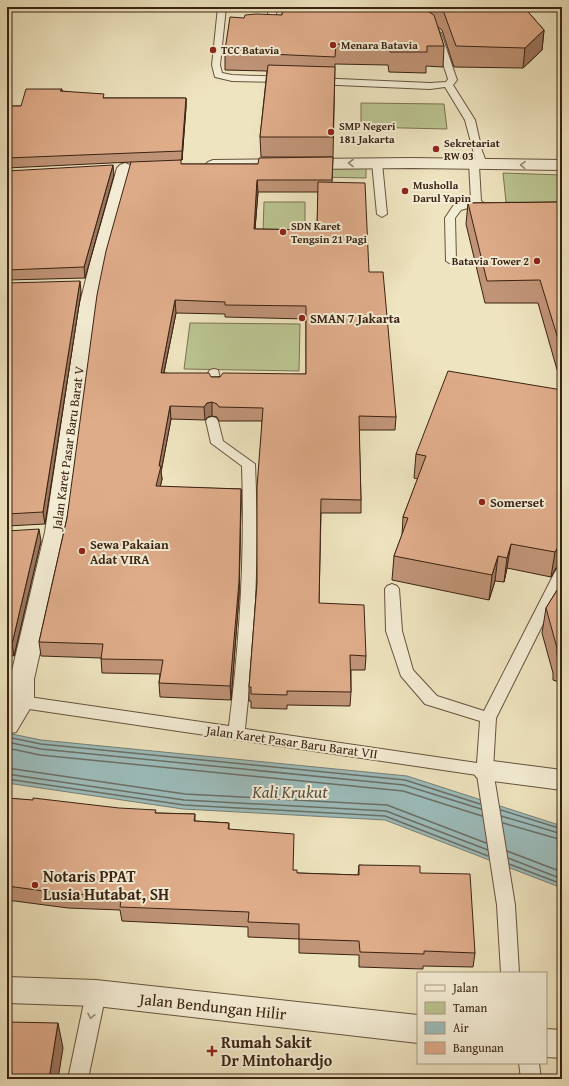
<svg xmlns="http://www.w3.org/2000/svg" width="569" height="1086" viewBox="0 0 569 1086" font-family="'Gentium Book Plus',serif">
<style>
.green{fill:#bac491;stroke:#7a7352}
.water{fill:#9cbcbb;stroke:#757e77}
.lines{fill:none;stroke-linecap:round;stroke-linejoin:round}
.shore{stroke:#6b6f66;stroke-width:1.5}
.service-casing{stroke:#67523d;stroke-width:2}
.minor-casing{stroke:#67523d;stroke-width:2}
.tertiary-casing{stroke:#67523d;stroke-width:2}
.service{fill:#f4edd5;fill-rule:evenodd}
.minor{fill:#f4edd5;fill-rule:evenodd}
.tertiary{fill:#f4edd5;fill-rule:evenodd}
.wall{fill:#c09477;stroke:#3a2212;fill-rule:evenodd}
.shaded-wall{fill:#9c7861;stroke:#3a2212}
.building{fill:#dfac8a;stroke:#3a2212;fill-rule:evenodd}
.oneway{stroke:#978874}
.poi-dot{fill:#8f2418;stroke:#f4edd5;stroke-width:1.5}
.labels{text-anchor:middle;dominant-baseline:central;stroke-width:4;stroke-linejoin:round;paint-order:stroke}
.far-poi-label{font-size:11px;font-weight:bold;fill:#3a2212;stroke:#f4edd5;text-anchor:start}
.poi-label{font-size:13px;font-weight:bold;fill:#3a2212;stroke:#f4edd5;text-anchor:start}
.street-label{font-size:13px;fill:#3a2212;stroke:#f4edd5}
.near-poi-label{font-size:16px;font-weight:bold;fill:#3a2212;stroke:#f4edd5;text-anchor:start}
.near-street-label{font-size:16px;fill:#3a2212;stroke:#f4edd5}
.near-water-label{font-size:17px;font-style:italic;fill:#575045;stroke:#f4edd5}
</style>
<rect width="100%" height="100%" fill="#eee4bf"/>
<filter id="stains"><feTurbulence type="fractalNoise" baseFrequency=".005" numOctaves="4"/><feColorMatrix values="0 0 0 0 .2 0 0 0 0 .09 0 0 0 0 .02 0 0 0 .5 -.17"/></filter>
<radialGradient id="worn" r=".72"><stop offset=".6" stop-color="#630" stop-opacity="0"/><stop offset="1" stop-color="#630" stop-opacity=".3"/></radialGradient>
<g class="green">
<polygon points="361,103 444,104 447,129 361,127"/>
<polygon points="316,166 366,167 366,178 316,177"/>
<polygon points="503,173 562,175 562,203 506,202"/>
<polygon points="264,202 305,202 305,233 263,233"/>
<polygon points="190,323 300,324 299,371 184,369"/>
</g>
<polygon class="water" points="7,733 41,740 407,776 562,826 562,888 385,820 183,809 7,783"/>
<g class="lines">
<g class="shore">
<polyline points="7,737 41,744 405,780 480,804"/>
<polyline points="7,742 41,749 404,785 481,809"/>
<polyline points="7,748 40,755 403,791 482,816"/>
<polyline points="7,768 185,794 387,805 486,843"/>
<polyline points="7,774 184,800 386,811 488,850"/>
<polyline points="7,779 184,805 385,816 488,856"/>
<polyline points="501,810 562,829"/>
<polyline points="501,816 562,834"/>
<polyline points="503,823 562,840"/>
<polyline points="507,851 562,872"/>
<polyline points="508,858 562,879"/>
<polyline points="509,864 562,884"/>
</g>
<defs>
<g id="service">
<polygon points="218,7 226,7 220,65 222,73 232,75 285,77 289,80 288,82 232,81 215,77 212,65"/>
<polygon points="269,7 277,7 275,22 265,31 259,31 259,27 267,21"/>
<polygon points="434,31 437,31 441,33 457,80 453,85 475,120 482,151 487,164 485,166 479,166 481,201 499,212 498,214 490,214 475,206 461,210 455,218 456,261 451,264 446,261 445,218 453,206 471,200 469,163 471,161 476,161 465,120 445,87 430,89 315,84 311,81 315,78 430,83 446,82 448,79 433,33"/>
<polygon points="377,160 382,163 387,214 382,217 377,214 372,163"/>
<polygon points="214,369 218,370 222,386 220,389 212,389 208,373 210,370"/>
<path d="M 212,417 L 216,418 L 218,421 L 223,441 L 255,464 C 259,553 255,640 245,729 L 477,763 L 480,721 L 425,704 L 401,676 L 386,631 L 385,589 L 387,586 L 392,584 L 397,586 L 399,589 L 402,631 L 413,670 L 437,696 L 484,711 L 555,572 L 557,569 L 562,567 L 562,586 L 496,718 L 493,770 L 515,905 L 519,973 L 501,973 L 497,905 L 477,775 L 22,708 L 16,706 L 14,702 L 16,698 L 22,696 L 229,726 C 240,640 245,553 242,466 L 211,443 L 206,421 L 208,418 Z"/>
<polygon points="96,985 103,987 106,993 88,1079 68,1079 86,993 89,987"/>
<polygon points="519,1063 539,1063 541,1079 521,1079"/>
</g>
<g id="minor">
<polygon points="411,158 562,160 562,170 411,168 213,170 208,168 205,165 208,162 213,160"/>
<polygon points="125,163 130,165 133,168 106,263 97,307 67,532 34,679 34,702 16,732 7,734 7,705 10,701 10,679 45,532 79,307 90,263 117,168 120,165"/>
<polygon points="485,760 562,770 562,790 485,780 476,777 472,770 476,763"/>
</g>
<g id="tertiary">
<polygon points="7,977 96,980 418,1015 418,1043 96,1006 7,1003"/>
<polygon points="546,1029 562,1030 562,1058 546,1057"/>
</g>
</defs>
<use href="#service" class="service-casing"/>
<use href="#minor" class="minor-casing"/>
<use href="#tertiary" class="tertiary-casing"/>
<use href="#service" class="service"/>
<use href="#minor" class="minor"/>
<use href="#tertiary" class="tertiary"/>
</g>
<g class="wall">
<polygon points="283,7 528,7 529,13 544,30 542,50 523,68 454,67 442,30 438,27 444,46 443,67 426,66 426,73 389,72 388,65 335,64 333,157 261,157 260,137 267,71 225,70 225,50 244,18 282,15"/>
<path d="M 62,89 L 62,91 L 105,98 L 186,98 L 186,107 L 182,160 L 175,161 L 181,164 L 258,164 L 333,157 L 332,183 L 369,272 L 396,417 L 395,430 L 359,430 L 361,500 L 361,513 L 321,513 L 319,603 L 366,656 L 365,670 L 351,670 L 351,692 L 350,706 L 287,705 L 287,709 L 251,708 L 251,701 L 249,701 L 249,687 L 257,583 L 262,421 L 219,421 L 217,417 L 212,416 L 208,417 L 205,420 L 171,419 L 161,472 L 162,479 L 160,487 L 241,489 L 241,503 L 239,596 L 231,700 L 160,697 L 159,683 L 160,674 L 102,673 L 101,658 L 41,656 L 39,642 L 67,518 L 131,162 L 7,168 L 7,106 L 21,106 ZM 258,192 L 318,192 L 317,230 L 255,229 ZM 176,313 L 225,314 L 225,317 L 306,319 L 306,374 L 211,377 L 164,373 Z"/>
<polygon points="7,171 114,175 85,278 7,280"/>
<polygon points="562,202 562,387 538,303 485,303 466,224 468,203"/>
<polygon points="7,283 81,292 45,524 7,526"/>
<polygon points="562,390 562,562 561,566 556,568 551,577 507,568 504,582 495,581 489,600 392,580 394,556 402,535 403,517 418,479 414,478 416,454"/>
<polygon points="7,531 41,541 14,656 7,655"/>
<polygon points="562,582 562,683 553,680 553,673 542,633 546,608"/>
<polygon points="7,798 156,813 195,814 195,821 229,823 229,829 294,870 297,873 358,875 359,865 420,873 475,953 473,967 423,966 423,969 359,967 359,955 299,953 299,939 248,937 248,927 122,921 120,910 68,908 7,900"/>
</g>
<g class="shaded-wall">
<polygon points="544,30 542,50 523,68 525,48"/>
<polygon points="186,98 186,107 182,160 182,151"/>
<polygon points="113,165 114,175 85,278 84,267"/>
<polygon points="257,180 258,192 254,241 254,229"/>
<polygon points="80,281 81,292 45,524 43,512"/>
<polygon points="175,300 176,313 161,386 161,373"/>
<polygon points="212,402 212,416 208,417 205,420 204,407 207,403"/>
<polygon points="170,406 171,419 161,472 162,479 157,500 156,486 159,466"/>
<polygon points="241,489 241,503 239,596 231,700 230,686"/>
<polygon points="39,529 41,541 14,656 12,644"/>
<polygon points="562,543 562,562 561,566 556,568 551,577 555,552 560,544"/>
<polygon points="511,544 507,568 504,582 507,558"/>
<polygon points="498,556 495,581 489,600 492,575"/>
<polygon points="58,1023 63,1048 58,1079 49,1079"/>
</g>
<g class="building">
<polygon points="283,7 421,7 434,15 444,46 427,46 427,52 390,52 389,45 336,44 335,57 269,54 269,50 225,50 230,17 244,18 245,15 256,14 282,15"/>
<polygon points="439,7 528,7 529,13 544,30 525,48 456,46 443,10"/>
<polygon points="268,65 335,67 333,137 260,137"/>
<polygon points="26,89 62,89 60,91 104,94 103,98 186,98 182,151 7,158 7,106 21,106"/>
<path d="M 333,157 L 332,180 L 257,180 L 254,229 L 317,230 L 318,182 L 365,183 L 369,272 L 383,272 L 396,417 L 359,416 L 361,500 L 321,499 L 319,603 L 364,605 L 366,656 L 350,655 L 351,692 L 287,691 L 287,695 L 251,694 L 251,687 L 249,687 L 257,583 L 257,487 L 263,408 L 219,407 L 217,404 L 212,402 L 207,403 L 204,407 L 170,406 L 159,466 L 161,466 L 156,486 L 241,489 L 239,582 L 230,686 L 159,683 L 163,660 L 101,659 L 103,644 L 39,642 L 67,518 L 97,295 L 106,251 L 131,162 L 181,160 L 181,164 L 258,164 L 259,158 ZM 175,300 L 225,302 L 225,305 L 306,306 L 306,374 L 223,373 L 220,377 L 211,377 L 209,373 L 161,373 Z"/>
<polygon points="113,165 84,267 7,270 7,171"/>
<polygon points="562,202 562,352 540,280 487,281 468,203"/>
<polygon points="80,281 43,512 7,514 7,283"/>
<polygon points="448,371 562,390 562,543 560,544 555,552 511,544 507,558 498,556 492,575 394,556 408,518 403,517 426,456 416,454"/>
<polygon points="39,529 12,644 7,644 7,531"/>
<polygon points="562,582 562,657 557,655 557,648 546,608"/>
<polygon points="7,798 33,800 33,798 119,808 156,810 155,813 195,814 194,821 229,823 228,829 294,834 293,870 297,870 297,873 359,875 359,865 420,866 420,873 470,874 475,953 424,951 424,954 360,952 359,941 299,939 299,924 248,922 249,912 120,907 122,895 66,894 7,886"/>
<polygon points="7,1022 58,1023 49,1079 7,1079"/>
</g>
<defs><path id="oneway-chevron" d="M-2-3.5L2.5 0L-2 3.5" fill="none" stroke-width="1.6" stroke-linecap="round" stroke-linejoin="round"/></defs>
<g class="oneway">
<use href="#oneway-chevron" transform="translate(351 163) rotate(180)"/>
<use href="#oneway-chevron" transform="translate(523 165) rotate(-179)"/>
<use href="#oneway-chevron" transform="translate(91 1016) rotate(102)"/>
</g>
<g class="poi-dot">
<circle cx="333" cy="45" r="4"/>
<circle cx="213" cy="50" r="4"/>
<circle cx="331" cy="132" r="4"/>
<circle cx="436" cy="149" r="4"/>
<circle cx="405" cy="191" r="4"/>
<circle cx="283" cy="232" r="4"/>
<circle cx="537" cy="261" r="4"/>
<circle cx="302" cy="318" r="4"/>
<circle cx="482" cy="502" r="4"/>
<circle cx="82" cy="551" r="4"/>
<circle cx="35" cy="885" r="4"/>
<path d="M210 1045h4v4h4v4h-4v4h-4v-4h-4v-4h4z"/>
</g>
<g class="labels">
<g class="far-poi-label">
<text x="341" y="45">Menara Batavia</text>
<text x="221" y="50">TCC Batavia</text>
<text x="339" y="126">SMP Negeri<tspan x="339" dy="13">181 Jakarta</tspan></text>
<text x="444" y="143">Sekretariat<tspan x="444" dy="13">RW 03</tspan></text>
<text x="413" y="185">Musholla<tspan x="413" dy="13">Darul Yapin</tspan></text>
<text x="291" y="226">SDN Karet<tspan x="291" dy="13">Tengsin 21 Pagi</tspan></text>
<text x="529" y="261" text-anchor="end">Batavia Tower 2</text>
</g>
<g class="poi-label">
<text x="310" y="318">SMAN 7 Jakarta</text>
<text x="490" y="502">Somerset</text>
<text x="90" y="544">Sewa Pakaian<tspan x="90" dy="15">Adat VIRA</tspan></text>
</g>
<g class="street-label">
<text transform="translate(68 448) rotate(-82)">Jalan Karet Pasar Baru Barat V</text>
<text transform="translate(292 742) rotate(8)">Jalan Karet Pasar Baru Barat VII</text>
</g>
<g class="near-poi-label">
<text x="43" y="876">Notaris PPAT<tspan x="43" dy="18">Lusia Hutabat, SH</tspan></text>
<text x="221" y="1042">Rumah Sakit<tspan x="221" dy="18">Dr Mintohardjo</tspan></text>
</g>
<g class="near-street-label">
<text transform="translate(213 1006) rotate(6)">Jalan Bendungan Hilir</text>
</g>
<g class="near-water-label">
<text x="290" y="791">Kali Krukut</text>
</g>
</g>
<rect width="569" height="1086" fill="none" stroke="#eee4bf" stroke-width="24"/>
<rect x="8" y="8" width="553" height="1070" fill="none" stroke="#3a2212" stroke-width="2"/>
<rect x="12" y="12" width="545" height="1062" fill="none" stroke="#3a2212"/>
<rect x="417" y="972" width="130" height="92" fill="#f4edd5" stroke="#aa9c87"/>
<rect x="425" y="985" width="20" height="6" fill="#f4edd5" stroke="#aa9c87"/>
<text x="453" y="992" font-size="12" fill="#3a2212">Jalan</text>
<rect x="425" y="1002" width="20" height="12" fill="#bac491" stroke="#aa9c87"/>
<text x="453" y="1012" font-size="12" fill="#3a2212">Taman</text>
<rect x="425" y="1022" width="20" height="12" fill="#9cbcbb" stroke="#aa9c87"/>
<text x="453" y="1032" font-size="12" fill="#3a2212">Air</text>
<rect x="425" y="1042" width="20" height="12" fill="#dfac8a" stroke="#aa9c87"/>
<text x="453" y="1052" font-size="12" fill="#3a2212">Bangunan</text>
<rect width="100%" height="100%" filter="url(#stains)"/>
<rect width="100%" height="100%" fill="url(#worn)"/>
</svg>
